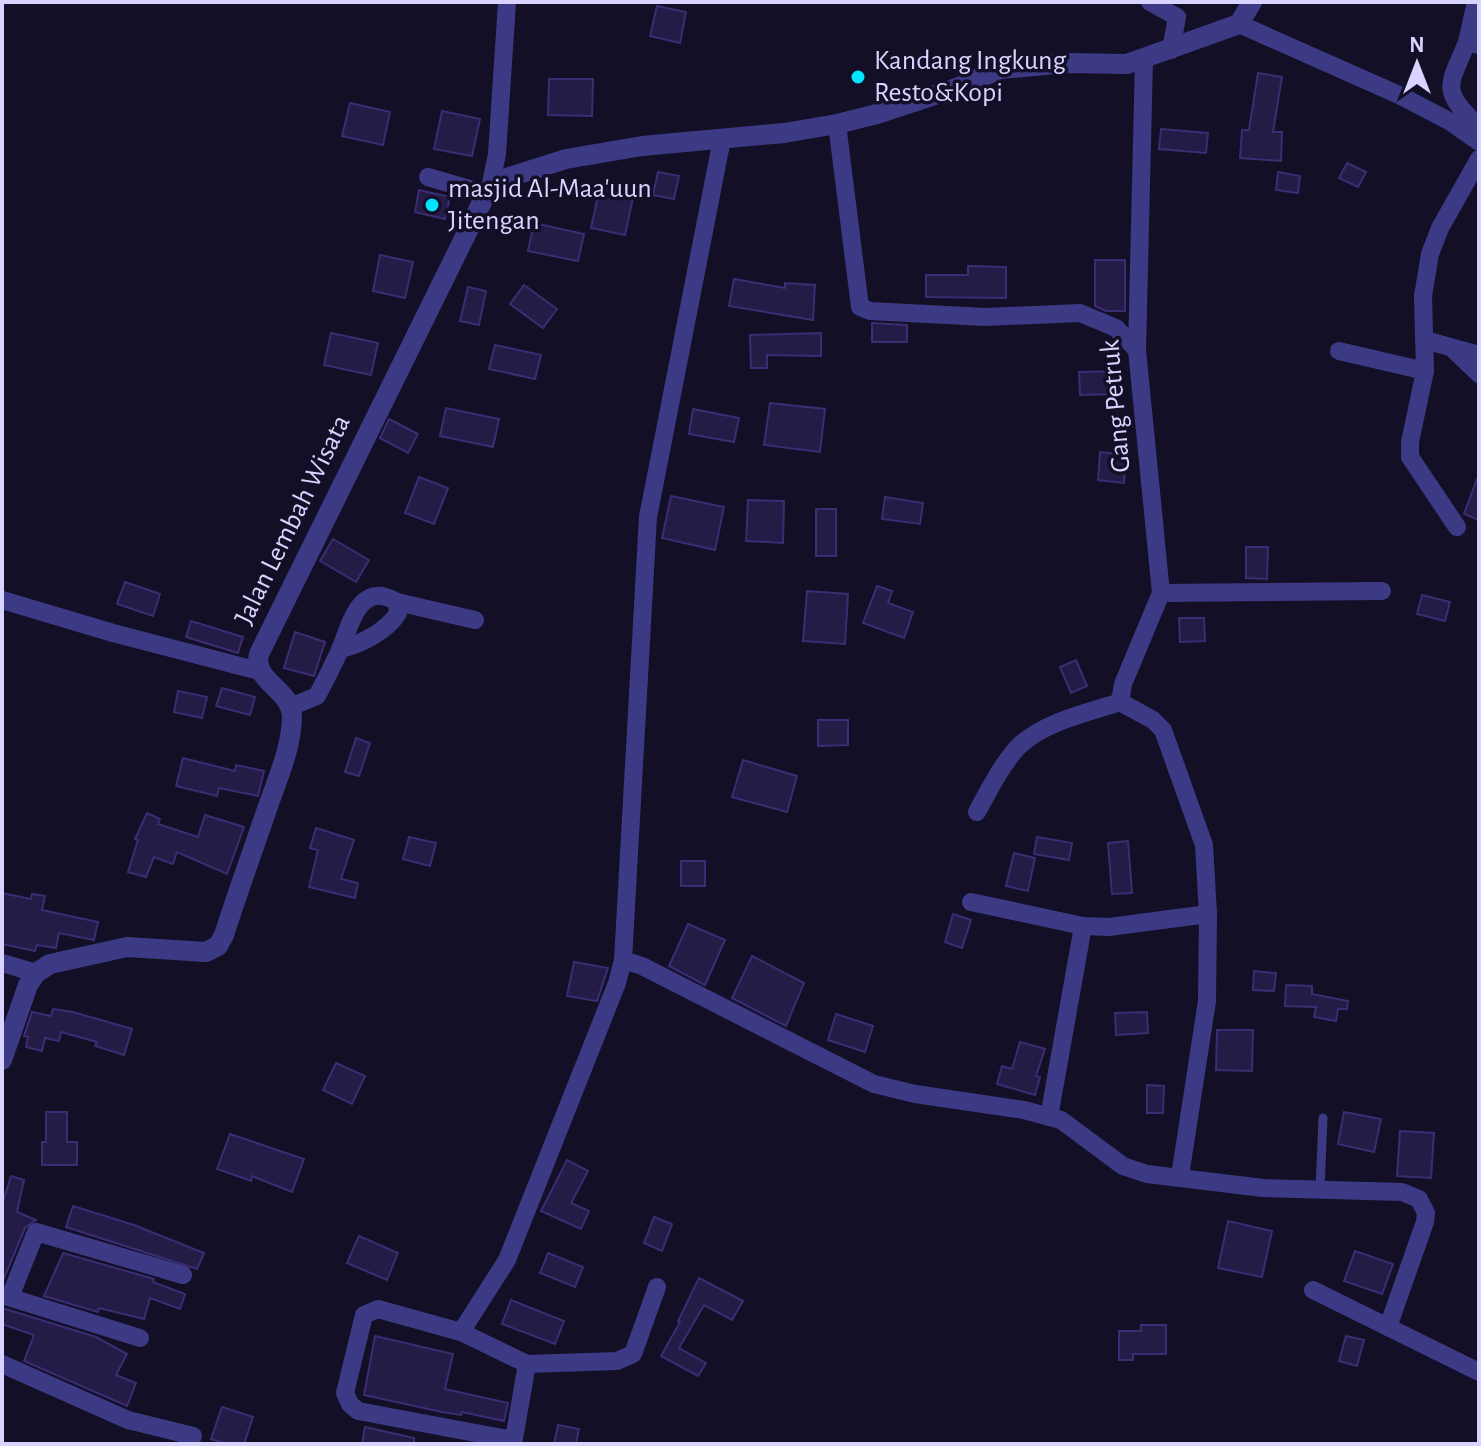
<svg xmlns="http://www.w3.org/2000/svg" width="1481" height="1446" viewBox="0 0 1481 1446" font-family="'Alegreya Sans',sans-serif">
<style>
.building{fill:#241b47;stroke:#3b2d73;stroke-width:2}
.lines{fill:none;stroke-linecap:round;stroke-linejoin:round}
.service{stroke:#3d3a85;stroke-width:9}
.minor{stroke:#3d3a85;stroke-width:18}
.tertiary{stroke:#3d3a85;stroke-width:20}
.poi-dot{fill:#00e5ff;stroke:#130f26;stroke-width:3}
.labels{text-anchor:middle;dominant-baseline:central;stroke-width:7;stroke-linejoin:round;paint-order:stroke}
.poi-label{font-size:28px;fill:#d9d4ff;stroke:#130f26;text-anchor:start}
.street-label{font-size:28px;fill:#d9d4ff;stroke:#130f26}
</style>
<rect width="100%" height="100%" fill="#130f26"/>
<g class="building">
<polygon points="657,6 686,12 680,43 650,36"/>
<polygon points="1258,73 1282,77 1273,132 1282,132 1281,161 1240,158 1242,130 1249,130"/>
<polygon points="549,79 593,79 592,116 548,115"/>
<polygon points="350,103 390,112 383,145 342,136"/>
<polygon points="442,111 480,119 472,156 434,149"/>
<polygon points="1161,129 1208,133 1206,153 1159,149"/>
<polygon points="1347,163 1366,172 1358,187 1339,178"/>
<polygon points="658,172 679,176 674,199 653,195"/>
<polygon points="1278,172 1300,176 1298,193 1276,190"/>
<polygon points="600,186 634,193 625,235 591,228"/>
<polygon points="419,190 450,197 445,219 415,212"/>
<polygon points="534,223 584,234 578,261 528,251"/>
<polygon points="380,255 413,262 405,298 373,291"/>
<polygon points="1095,260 1125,260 1125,311 1106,311 1095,306"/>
<polygon points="968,266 1006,267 1006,298 926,297 926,275 968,275"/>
<polygon points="734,279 785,288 785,283 815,285 813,320 729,306"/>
<polygon points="524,285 557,309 543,328 510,304"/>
<polygon points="468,287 486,291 479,325 460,321"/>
<polygon points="872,323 907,325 907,342 872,342"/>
<polygon points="331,333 378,343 371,375 324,365"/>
<polygon points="821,333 821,356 767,355 767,368 751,368 750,335"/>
<polygon points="495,345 541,355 535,379 489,369"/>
<polygon points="1120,371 1121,394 1080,395 1079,372"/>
<polygon points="770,403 825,409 820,452 764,445"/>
<polygon points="446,408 499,419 493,447 440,436"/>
<polygon points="693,409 739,418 734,442 689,434"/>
<polygon points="389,419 418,434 408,453 380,438"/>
<polygon points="1100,452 1126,455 1124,483 1098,480"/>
<polygon points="419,477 448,488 434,524 405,513"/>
<polygon points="1477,479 1479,479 1479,520 1464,514"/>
<polygon points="671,496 724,507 715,550 662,538"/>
<polygon points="885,497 923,503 920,524 882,519"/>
<polygon points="748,500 784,501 783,543 746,541"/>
<rect x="816" y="509" width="20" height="47"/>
<polygon points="333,539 369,560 356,582 320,561"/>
<polygon points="1246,547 1268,547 1267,579 1246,578"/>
<polygon points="125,582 160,594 153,616 117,604"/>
<polygon points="877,586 892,591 888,603 913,612 904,638 863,623"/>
<polygon points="807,591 848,594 845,644 803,641"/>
<polygon points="1422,595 1450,602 1445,621 1417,614"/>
<polygon points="1179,618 1204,618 1205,641 1180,642"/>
<polygon points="191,621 243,637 238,653 186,637"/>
<polygon points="295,632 325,642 314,676 284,668"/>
<polygon points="1076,660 1087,686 1071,693 1060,667"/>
<polygon points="222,688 255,697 250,715 216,706"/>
<polygon points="178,691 207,697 202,718 174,712"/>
<polygon points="818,720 848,720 848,745 818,746"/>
<polygon points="356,738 370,743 359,776 345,772"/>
<polygon points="183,758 235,771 236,765 264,771 258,796 219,788 217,796 176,786"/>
<polygon points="743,760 797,776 787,812 732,797"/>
<polygon points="147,813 160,819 158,824 198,837 205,815 244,827 227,874 177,852 173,864 154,857 146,877 128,872 138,840 135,839"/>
<polygon points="316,828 354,840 341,879 358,883 355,898 309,887 318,850 310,848"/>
<polygon points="409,837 436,843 430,866 403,859"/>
<polygon points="1037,837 1072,843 1069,860 1034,854"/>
<polygon points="1128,841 1132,893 1112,894 1108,843"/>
<polygon points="1014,853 1035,858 1028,891 1006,886"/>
<rect x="681" y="861" width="24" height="25"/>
<polygon points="2,893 31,899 32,894 45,896 42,910 98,922 94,940 59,933 56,948 37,945 35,951 2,944"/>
<polygon points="953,914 971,920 962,948 945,942"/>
<polygon points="688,924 725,940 705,985 669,966"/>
<polygon points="752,956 804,983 786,1026 732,998"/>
<polygon points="574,962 608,968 597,1001 567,996"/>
<polygon points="1254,971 1276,973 1274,991 1253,990"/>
<polygon points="1286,985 1312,986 1312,994 1348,1001 1347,1009 1338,1009 1336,1021 1314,1017 1316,1007 1285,1006"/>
<polygon points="53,1009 73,1012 132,1029 124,1055 95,1046 97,1042 61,1032 59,1041 45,1038 42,1051 26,1047 28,1037 24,1036 32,1012 51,1016"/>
<polygon points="1147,1012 1148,1033 1116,1035 1115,1013"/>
<polygon points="836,1014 873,1026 865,1052 828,1040"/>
<polygon points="1217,1030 1253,1030 1252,1071 1216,1070"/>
<polygon points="1020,1042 1045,1049 1036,1076 1040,1077 1035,1095 997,1084 1002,1066 1012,1069"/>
<polygon points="336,1063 365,1076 352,1104 323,1090"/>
<polygon points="1147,1085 1164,1086 1163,1113 1147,1113"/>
<polygon points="46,1112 67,1112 67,1142 77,1142 77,1165 42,1165 42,1142 46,1142"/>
<polygon points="1344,1112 1381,1119 1374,1152 1338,1144"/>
<polygon points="1400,1131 1434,1133 1431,1178 1397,1176"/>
<polygon points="230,1134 304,1159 292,1192 252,1176 251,1181 217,1169"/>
<polygon points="567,1160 588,1171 571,1203 589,1211 581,1229 541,1211"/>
<polygon points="11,1176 24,1180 17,1212 36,1220 25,1228 2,1283 2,1205"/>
<polygon points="73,1206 134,1225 204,1253 197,1269 66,1227"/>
<polygon points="654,1217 672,1224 662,1251 644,1243"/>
<polygon points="1228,1221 1272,1231 1262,1277 1218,1268"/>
<polygon points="359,1236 398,1253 387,1280 347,1263"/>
<polygon points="1355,1251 1393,1264 1382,1294 1344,1281"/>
<polygon points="63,1253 154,1279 153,1282 185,1294 180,1309 150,1298 144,1319 99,1308 98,1312 44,1296"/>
<polygon points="548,1253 583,1267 575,1287 540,1273"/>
<polygon points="699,1278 743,1301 732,1320 704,1305 679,1348 706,1363 698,1376 661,1356 680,1322 678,1321"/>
<polygon points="511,1300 564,1321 555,1344 502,1324"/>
<polygon points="2,1308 96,1337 127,1354 116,1375 136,1383 127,1406 24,1361 34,1335 2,1324"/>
<polygon points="1141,1325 1166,1325 1166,1354 1133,1354 1133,1360 1119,1360 1119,1331 1141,1331"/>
<polygon points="375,1336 453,1354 445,1389 508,1403 504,1421 462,1412 461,1415 442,1412 364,1395"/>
<polygon points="1346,1336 1364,1340 1357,1366 1339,1361"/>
<polygon points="222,1407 253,1417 244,1444 228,1444 211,1439"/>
<polygon points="558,1425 579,1429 576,1444 554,1444"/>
<polygon points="365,1427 414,1438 414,1444 362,1444"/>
</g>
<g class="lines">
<polyline class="service" points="1320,1190 1323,1118"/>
<g class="minor">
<polyline points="1150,2 1177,17 1171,50"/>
<polyline points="1239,24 1399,95 1449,121 1479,142"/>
<polyline points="1467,42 1476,2"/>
<polyline points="1144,59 1137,350 1161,593 1123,684 1120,702 1153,720 1163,730 1204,845 1208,914 1207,1001 1180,1176"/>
<polyline points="837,124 860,307 870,311 984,317 1080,313 1116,328 1137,350"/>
<path d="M 1466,131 L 1474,122 C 1439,88 1451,83 1467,42 L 1479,45"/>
<polyline points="428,177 486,194"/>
<polyline points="490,188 497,154 507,2"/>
<polyline points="1425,340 1479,355"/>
<polyline points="1454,350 1479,374"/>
<polyline points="1339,351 1425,371"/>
<polyline points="1457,527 1410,457 1410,442 1425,371 1423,296 1430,254 1440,228 1479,159"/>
<polyline points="1161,593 1382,591"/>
<polyline points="2,600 113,633 259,671"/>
<path d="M 340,649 C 360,645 387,631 398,613 L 397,602"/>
<path d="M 290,707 L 317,696 C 325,681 333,665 340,650 C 350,626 359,579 397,602 L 475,620"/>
<path d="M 977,812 C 989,790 1001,766 1017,748 C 1042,722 1087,713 1120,702"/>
<polyline points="971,902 1083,926 1109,927 1208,914"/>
<polyline points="623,960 642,966 874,1084 915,1094 1024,1110 1061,1120 1123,1166 1147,1174 1263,1188 1402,1192 1419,1199 1426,1213 1425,1222 1388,1327"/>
<polyline points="2,963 36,973"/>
<polyline points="1049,1117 1083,926"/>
<polyline points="657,1287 633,1354 617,1361 527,1364 461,1332 507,1260 617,983 623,960 648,517 722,139"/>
<polyline points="1313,1290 1479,1372"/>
<polyline points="2,1295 140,1338"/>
<polyline points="10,1297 36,1232 183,1275"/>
<polyline points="461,1332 378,1309 364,1315 345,1393 350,1404 358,1411 513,1440"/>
<polyline points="2,1364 128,1420 193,1436"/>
<polyline points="513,1444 527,1364"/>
</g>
<path class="tertiary" d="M 2,1060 L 28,985 L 36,973 L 50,964 L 127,947 L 206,952 L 218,946 L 224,935 C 237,894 252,853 266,812 C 276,782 292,748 292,716 C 291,689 252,681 259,654 L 486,194 L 503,179 L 566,159 L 642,146 L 784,133 L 837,124 L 877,114 L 959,87 L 1000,69 L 1068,63 L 1127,64 L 1239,24 L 1252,2"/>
</g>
<g class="poi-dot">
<circle cx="858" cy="77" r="8"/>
<circle cx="432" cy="205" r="8"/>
</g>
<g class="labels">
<g class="poi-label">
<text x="874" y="61">Kandang Ingkung<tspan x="874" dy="32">Resto&amp;Kopi</tspan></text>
<text x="448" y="189">masjid Al-Maa'uun<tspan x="448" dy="32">Jitengan</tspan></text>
</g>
<g class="street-label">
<text transform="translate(1116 406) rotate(-95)">Gang Petruk</text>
<text transform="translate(293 520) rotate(-64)">Jalan Lembah Wisata</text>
</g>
</g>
<rect width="1481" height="1446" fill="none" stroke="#d9d4ff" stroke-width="8"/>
<g transform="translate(1417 64)" stroke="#130f26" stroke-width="6" paint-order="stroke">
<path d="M0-6L14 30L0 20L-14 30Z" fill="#d9d4ff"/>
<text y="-12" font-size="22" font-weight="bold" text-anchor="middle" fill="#d9d4ff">N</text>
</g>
</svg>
